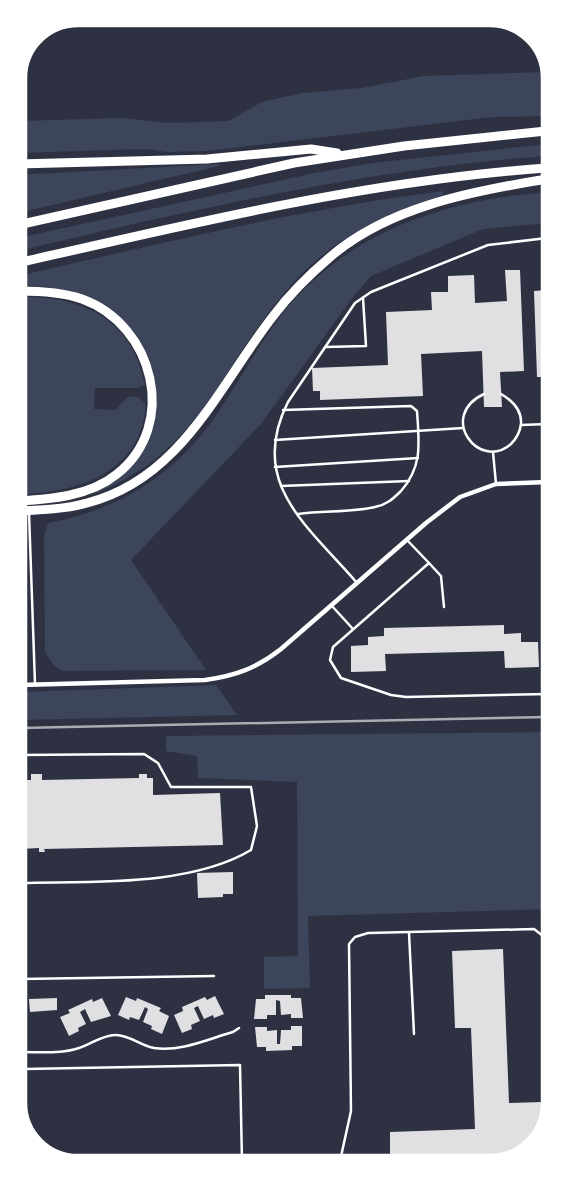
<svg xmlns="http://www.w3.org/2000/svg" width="568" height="1181" viewBox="0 0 568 1181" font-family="'Titillium Web',sans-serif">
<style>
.green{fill:#3c4559}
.building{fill:#e0e0e3}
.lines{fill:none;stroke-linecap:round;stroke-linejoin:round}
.service{stroke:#fff;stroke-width:2.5}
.minor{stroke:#fff;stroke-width:4.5}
.motorway{stroke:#fff;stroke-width:9}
.rail{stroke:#abadb3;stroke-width:2.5}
.rim{fill:none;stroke:#fff;stroke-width:2.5}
</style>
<rect width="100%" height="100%" fill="#2d3142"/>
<g class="green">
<polygon points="546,72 546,116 492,117 207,151 166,152 145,149 18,153 18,121 122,118 168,123 228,121 262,102 302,93 361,88 424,76"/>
<path d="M 546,144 L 546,156 C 367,169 193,210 18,251 L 18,238 L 315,173 L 372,163 Z"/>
<polygon points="218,164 219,166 18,213 18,175"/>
<path d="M 443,191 L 443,195 C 387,213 334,238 294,282 C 220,363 205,452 91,495 C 94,491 101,489 106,485 C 121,476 138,460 146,444 C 174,388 144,319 86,296 C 64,287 42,286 18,286 L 18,276 C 159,244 299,209 443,191 Z"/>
<path d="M 547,192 L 547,223 L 483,229 L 371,276 L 353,297 L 261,424 L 131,560 L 206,670 L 63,671 L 54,666 L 45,652 L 44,537 L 48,523 C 120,510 179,472 219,411 C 244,374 264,334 293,301 C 360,227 450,200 547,192 Z"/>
<path d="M 19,297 C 81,295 133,319 145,385 L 138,388 L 95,388 L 94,409 L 116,410 C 122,401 132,390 143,401 C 148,405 144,417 143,423 C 129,478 69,493 19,494 Z"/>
<path d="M 20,548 C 26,563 31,647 25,662 C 24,665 22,666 20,668 Z"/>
<polygon points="216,685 237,715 20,720 20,692"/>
<polygon points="549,732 550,909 308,916 310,988 264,989 264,957 298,956 297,782 198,778 197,756 166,751 166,736"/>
</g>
<g class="building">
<polygon points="505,270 520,270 524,371 500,372 502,407 484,407 482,351 421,354 423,396 320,400 320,391 313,391 312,368 388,365 386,312 432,310 431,292 448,292 448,276 474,275 475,303 507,301"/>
<polygon points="547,290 547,377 537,377 534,291"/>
<polygon points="504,625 504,634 521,633 521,642 538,642 539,667 505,668 504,651 385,654 386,671 351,672 351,646 368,645 368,637 384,636 384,628"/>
<polygon points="31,774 42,774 42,780 139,778 139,774 147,774 147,778 153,778 153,795 220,793 223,845 44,849 45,852 39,852 39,848 21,849 21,780 31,780"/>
<polygon points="233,872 233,894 223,894 223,897 198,898 197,873"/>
<polygon points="503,949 509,1103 542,1102 543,1127 540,1137 513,1159 363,1160 363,1154 390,1154 390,1132 475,1129 471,1028 455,1028 452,951"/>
<polygon points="265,995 291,995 291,998 301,998 303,1018 291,1018 291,1014 281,1015 280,1001 276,1000 276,1015 267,1015 267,1019 254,1019 256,999 265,999"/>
<polygon points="215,996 224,1014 214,1018 213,1015 204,1019 198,1006 194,1008 200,1021 191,1025 192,1029 182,1033 174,1015 183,1011 182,1007 205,997 207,1000"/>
<polygon points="126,997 136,1001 137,998 161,1008 159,1011 169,1016 162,1034 151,1029 152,1026 143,1022 148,1009 145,1007 139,1020 130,1017 129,1020 118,1015"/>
<polygon points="57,998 57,1010 30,1012 29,999"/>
<polygon points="102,998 111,1016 91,1022 85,1009 80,1012 86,1024 78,1028 79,1031 69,1036 60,1017 70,1013 68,1010 92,999 93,1002"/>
<polygon points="291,1026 302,1026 302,1046 292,1046 292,1050 266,1051 266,1047 257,1047 255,1027 267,1027 267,1031 277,1030 277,1044 280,1044 281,1030 291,1030"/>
</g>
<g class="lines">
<g class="service">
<polyline points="325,347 366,346 363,298"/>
<path d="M 484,394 C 437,416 479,472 511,444 C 516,439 520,432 521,424 C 522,410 513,401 501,394"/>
<path d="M 283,410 L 411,406 L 417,411 C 419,443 423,466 401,491 C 393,499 386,505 375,507 C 350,513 323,510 298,514"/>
<polyline points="521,425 548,424"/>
<polyline points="275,440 463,428"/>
<polyline points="493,452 496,484"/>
<polyline points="275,467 418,458"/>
<polyline points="281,486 409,481"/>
<polyline points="29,513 35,684"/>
<polyline points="407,540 429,563 333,647 330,660 341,678 391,695 406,697 549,694"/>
<polyline points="429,563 441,576 444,607"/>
<path d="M 357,583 C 308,526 247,483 288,402 L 355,303 L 371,292 L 488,245 L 547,238"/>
<polyline points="332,606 353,629"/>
<path d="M 20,755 L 144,754 L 158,763 L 171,787 L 251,787 L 257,826 L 251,850 C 189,887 91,881 21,883"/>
<polyline points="409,933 414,1034"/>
<polyline points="21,979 214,976"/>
<path d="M 22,1052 C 41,1052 61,1054 79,1048 C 91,1044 103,1035 115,1035 C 128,1034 141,1046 154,1048 C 181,1052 208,1039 233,1032 L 239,1028"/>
<polyline points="22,1071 25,1069 240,1065 242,1162"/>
<polyline points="340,1161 351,1111 349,944 355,937 368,933 534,929 543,936 550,948"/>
</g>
<path class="minor" d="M 20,685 L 205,680 C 235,676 257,668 281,649 L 426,523 L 460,497 L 496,484 L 548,482"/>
<g class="motorway">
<polyline points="18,164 207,159 311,149 337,153"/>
<polyline points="18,225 294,163 404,146 546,131"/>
<path d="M 18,263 C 193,223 367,181 546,168"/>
<path d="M 19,291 C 40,291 62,292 82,299 C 154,325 179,425 117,474 C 90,496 52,499 19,501"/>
<path d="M 19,511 C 42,510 65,509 87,503 C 182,479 219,385 274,315 C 290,294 309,275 329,258 C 387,207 473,191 547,179"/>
</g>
<polyline class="rail" points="20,728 549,717"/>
</g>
<path d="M0 0H568V1181H0ZM78 26H490A52 52 0 0 1 542 78V1103A52 52 0 0 1 490 1155H78A52 52 0 0 1 26 1103V78A52 52 0 0 1 78 26Z" fill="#fff" fill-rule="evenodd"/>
<path class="rim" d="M78 26H490A52 52 0 0 1 542 78V1103A52 52 0 0 1 490 1155H78A52 52 0 0 1 26 1103V78A52 52 0 0 1 78 26Z"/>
</svg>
